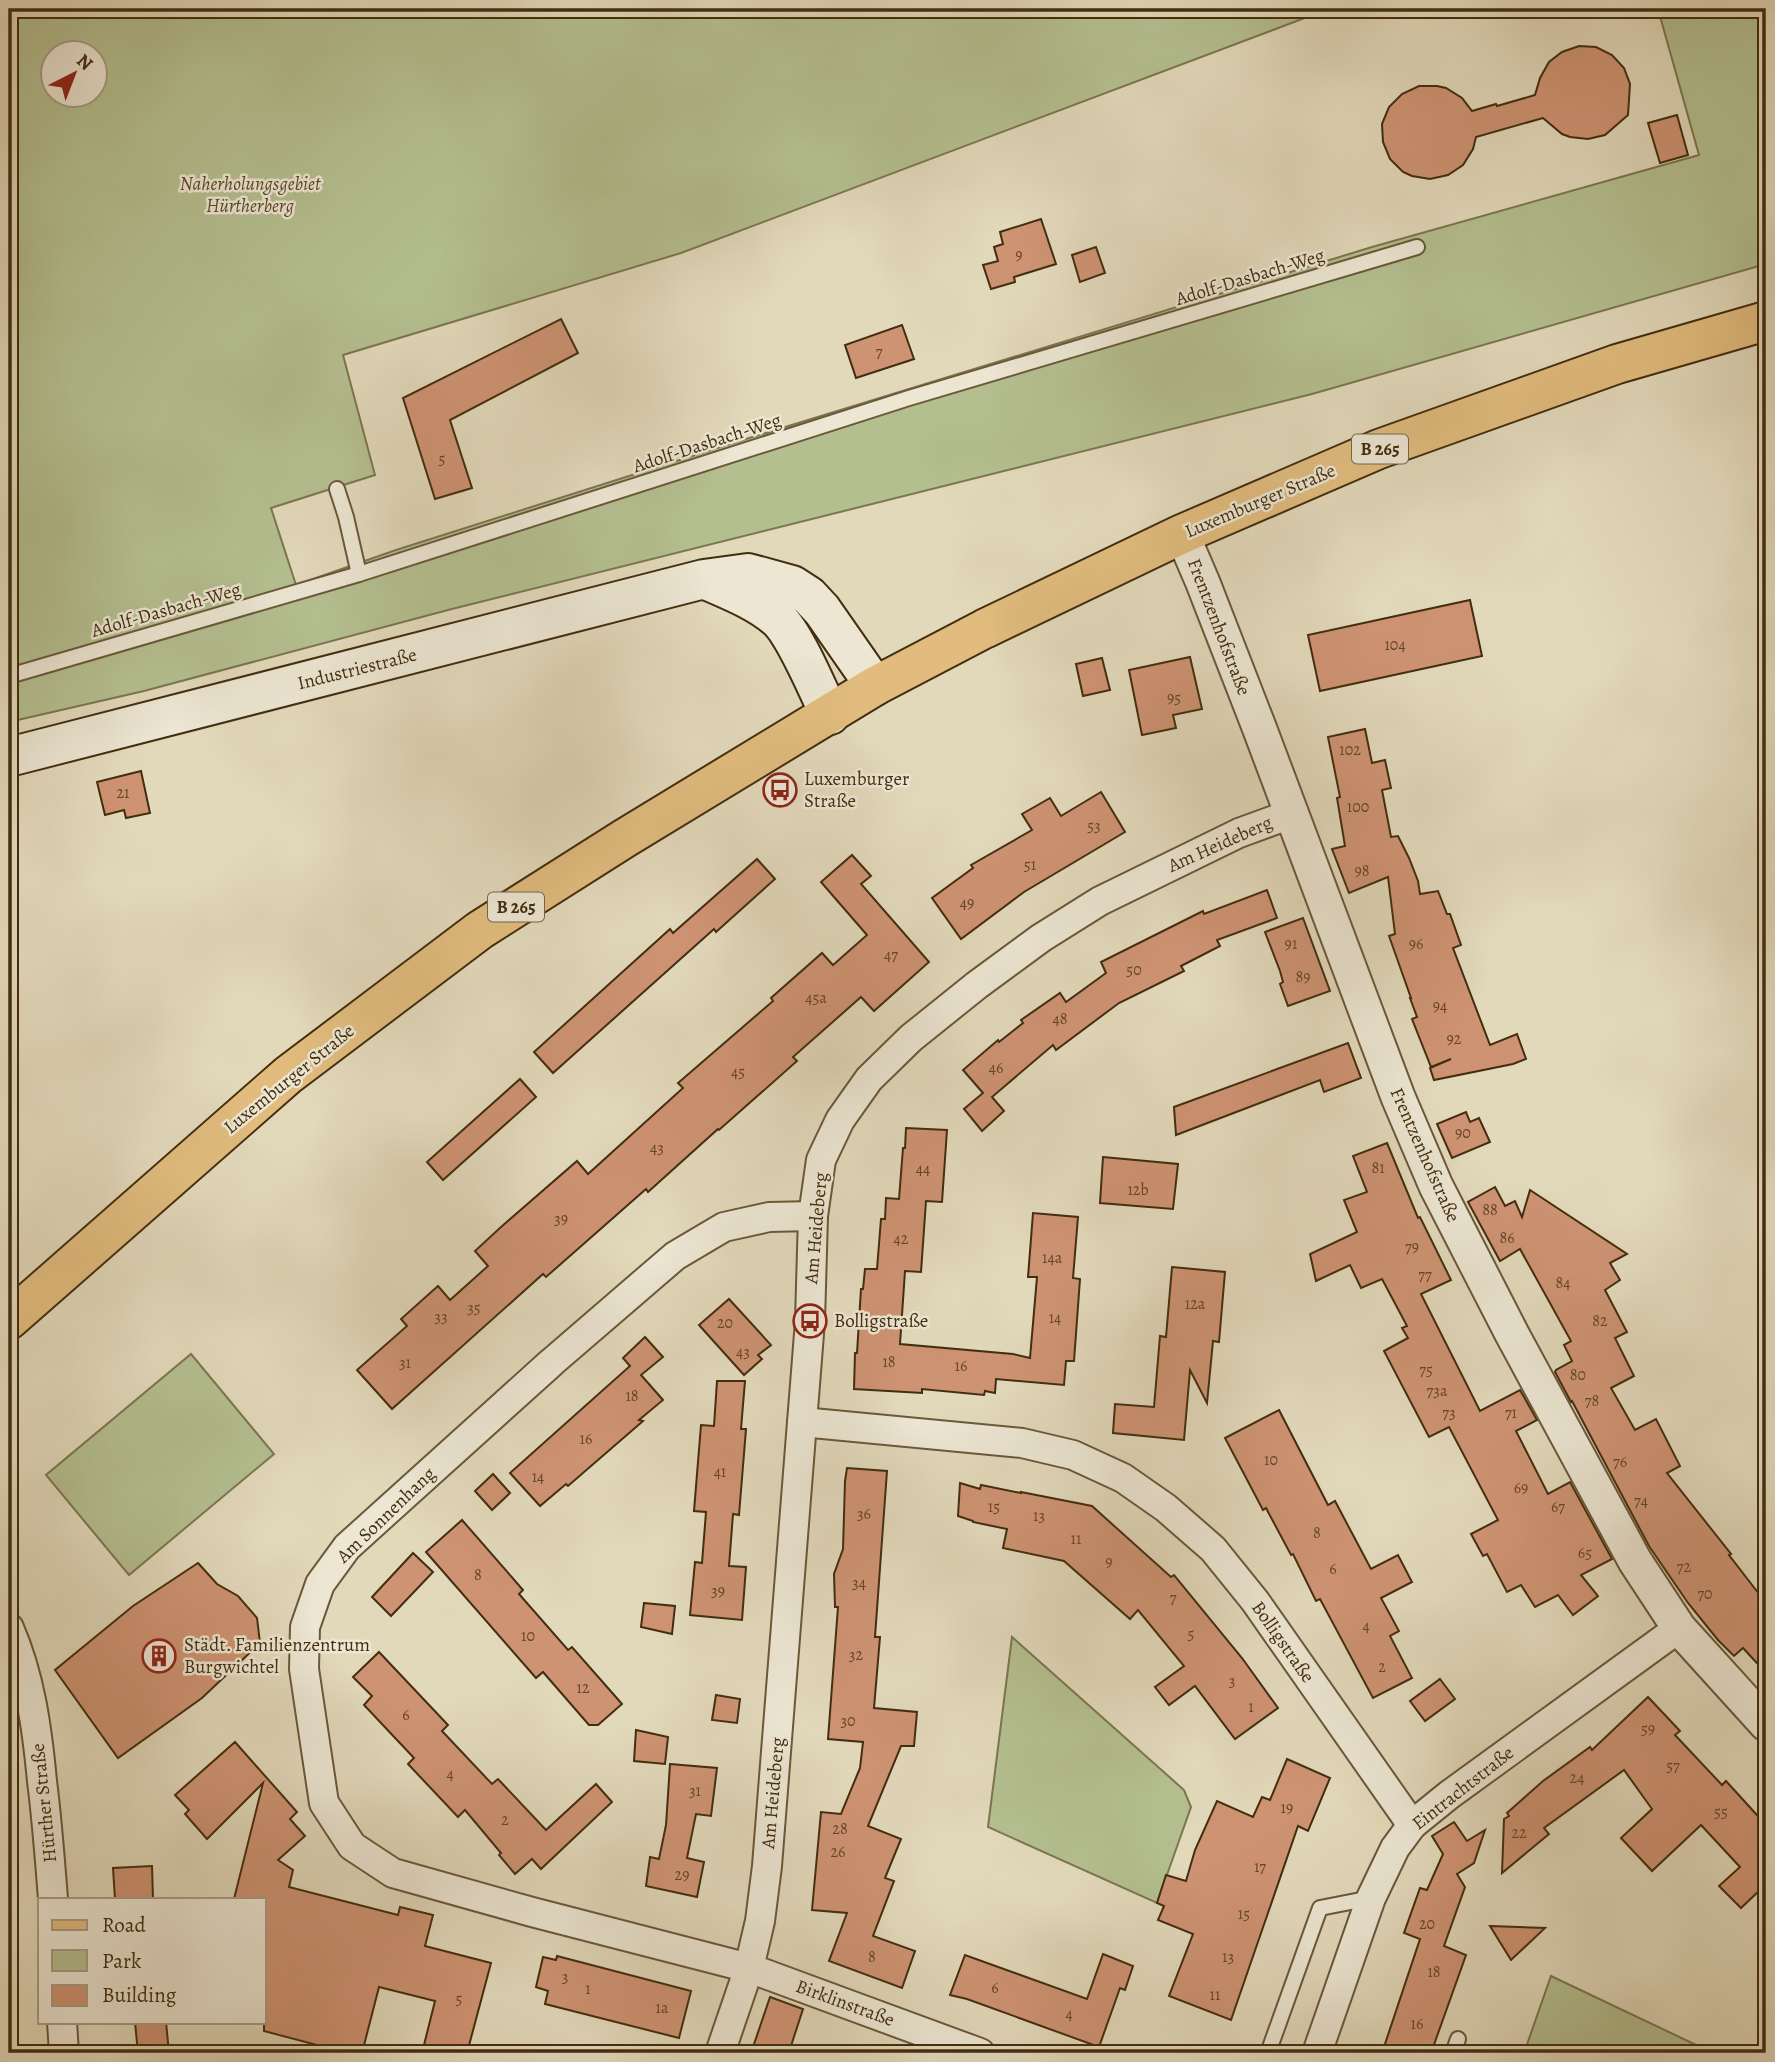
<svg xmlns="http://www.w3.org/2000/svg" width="1775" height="2062" viewBox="0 0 1775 2062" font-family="Alegreya,serif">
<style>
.green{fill:#b4bf90;stroke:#7b764f;stroke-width:2;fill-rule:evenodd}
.building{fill:#ce9373;stroke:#422d0e;stroke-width:2}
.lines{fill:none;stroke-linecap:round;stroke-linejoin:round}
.service-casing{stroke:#6a5839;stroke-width:18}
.minor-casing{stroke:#6a5839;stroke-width:32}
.tertiary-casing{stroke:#6a5839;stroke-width:37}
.secondary-casing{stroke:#422d0e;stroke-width:42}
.primary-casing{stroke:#422d0e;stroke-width:42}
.service{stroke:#ece6d3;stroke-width:14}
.minor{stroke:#ece6d3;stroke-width:28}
.tertiary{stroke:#ece6d3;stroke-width:33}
.secondary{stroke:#ece6d3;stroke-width:38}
.primary{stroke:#e1bc7e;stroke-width:38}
.labels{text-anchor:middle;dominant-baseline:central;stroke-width:5;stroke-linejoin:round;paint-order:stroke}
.number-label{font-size:16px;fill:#654627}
.shield{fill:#ece6d3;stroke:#756449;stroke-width:2}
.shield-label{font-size:18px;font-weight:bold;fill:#422d0e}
.park-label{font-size:19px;font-style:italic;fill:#594a28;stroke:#ece6d3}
.street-label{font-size:19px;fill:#422d0e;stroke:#ece6d3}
.poi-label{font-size:19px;fill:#422d0e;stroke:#ece6d3;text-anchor:start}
</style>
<rect width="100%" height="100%" fill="#e2d9bb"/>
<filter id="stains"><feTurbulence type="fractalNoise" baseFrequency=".00286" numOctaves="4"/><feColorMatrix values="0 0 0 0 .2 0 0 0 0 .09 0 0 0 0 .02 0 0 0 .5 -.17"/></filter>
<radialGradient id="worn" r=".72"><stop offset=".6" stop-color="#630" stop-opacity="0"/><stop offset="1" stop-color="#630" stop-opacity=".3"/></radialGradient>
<g class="green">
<path d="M 9,9 L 1335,9 L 1310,16 L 681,253 L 343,355 L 375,475 L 271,508 L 296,585 L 396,550 L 733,443 L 1372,247 L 1699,155 L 1658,9 L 1766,9 L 1766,264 L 1312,394 L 448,610 L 144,691 L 9,722 ZM 52,52 L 94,52 L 94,94 L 52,94 Z"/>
<polygon points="191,1354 274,1454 129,1575 46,1475"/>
<polygon points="1012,1637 1184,1790 1191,1807 1157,1903 988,1827"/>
<polygon points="1551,1976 1713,2053 1524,2053"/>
</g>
<g class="building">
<polygon points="1579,46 1596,47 1612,55 1624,68 1630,84 1628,115 1605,135 1588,139 1570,137 1562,134 1543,118 1476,137 1473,149 1463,165 1448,175 1430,179 1412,176 1403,172 1390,159 1383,142 1382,124 1389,107 1402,94 1419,86 1437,86 1446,88 1462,98 1472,111 1496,104 1497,106 1535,95 1540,78 1549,62 1562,52"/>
<polygon points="1677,115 1688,155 1660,163 1648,123"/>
<polygon points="1041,219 1056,264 1014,277 1015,282 991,289 983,265 998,261 994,247 1003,244 1000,232"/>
<polygon points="1096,247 1105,273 1080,282 1072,255"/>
<polygon points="561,319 578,353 450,420 472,488 435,499 403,398"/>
<polygon points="902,325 914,359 856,378 845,345"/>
<polygon points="1470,600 1482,656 1320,691 1308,635"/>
<polygon points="1190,657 1202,709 1173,715 1176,728 1142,735 1129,670"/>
<polygon points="1102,658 1110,690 1083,696 1076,664"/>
<polygon points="1365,729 1372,763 1385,760 1391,788 1382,790 1391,837 1398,836 1409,858 1418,881 1420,894 1438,891 1447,914 1450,914 1461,945 1453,948 1490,1045 1517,1034 1526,1059 1513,1064 1434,1080 1430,1068 1451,1059 1431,1067 1412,1019 1417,1017 1410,998 1411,998 1389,936 1395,934 1388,877 1349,893 1332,849 1345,846 1337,798 1340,797 1328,737"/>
<polygon points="141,771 150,813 126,818 124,810 105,815 97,782"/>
<polygon points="1101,792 1125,832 1024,892 961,939 932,898 973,868 971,865 1032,830 1022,814 1050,798 1061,816"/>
<polygon points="852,855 871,876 861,884 929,962 874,1011 861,997 793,1057 797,1061 719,1130 718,1129 648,1192 646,1189 546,1277 543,1274 392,1409 357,1370 407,1326 401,1319 438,1286 450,1300 488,1266 475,1251 501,1227 577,1161 588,1174 683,1088 678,1083 773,1001 771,998 822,953 833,965 867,935 821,882"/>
<polygon points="757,859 775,879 716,932 714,929 553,1073 534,1052 670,929 673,933"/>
<polygon points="1267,890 1277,918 1217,940 1220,946 1181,966 1184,971 1119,1003 1056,1050 1053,1045 992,1097 1004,1111 982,1131 964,1109 983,1093 963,1070 998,1040 999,1042 1023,1023 1021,1020 1060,993 1066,1002 1106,973 1101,962 1203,911 1204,914"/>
<polygon points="1303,918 1330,991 1288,1006 1280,984 1283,982 1280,971 1265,932"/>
<polygon points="1348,1043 1361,1078 1324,1092 1320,1080 1176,1135 1174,1107"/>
<polygon points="520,1079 536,1097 443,1180 427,1162"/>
<polygon points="1466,1112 1470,1122 1479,1118 1490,1142 1452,1158 1437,1124"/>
<polygon points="906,1128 947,1130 942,1202 926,1201 921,1272 905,1271 900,1344 1013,1354 1030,1358 1037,1277 1028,1277 1033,1213 1078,1217 1073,1278 1080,1279 1074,1361 1066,1361 1064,1385 996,1379 995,1393 985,1391 984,1395 922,1389 922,1393 854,1389 855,1353 857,1353 861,1289 863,1289 865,1269 877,1269 881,1219 885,1219 886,1198 899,1199 903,1148 905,1148"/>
<polygon points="1387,1143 1418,1218 1420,1217 1451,1280 1421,1294 1480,1411 1520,1390 1537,1420 1516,1431 1548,1494 1570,1482 1612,1559 1581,1575 1598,1596 1573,1615 1558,1595 1535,1607 1521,1585 1507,1592 1487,1554 1483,1556 1471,1534 1498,1520 1449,1427 1429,1437 1384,1351 1408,1338 1402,1328 1407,1326 1382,1279 1361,1288 1350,1265 1316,1281 1310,1254 1357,1232 1344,1200 1367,1192 1353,1156"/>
<polygon points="1103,1157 1178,1164 1173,1209 1100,1203"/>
<polygon points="1495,1187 1505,1206 1515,1201 1522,1217 1530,1190 1627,1254 1610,1263 1620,1280 1605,1290 1627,1332 1615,1338 1634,1376 1611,1388 1635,1430 1656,1419 1680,1466 1667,1473 1731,1554 1729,1555 1766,1603 1766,1673 1743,1648 1734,1656 1718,1640 1688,1603 1649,1546 1572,1401 1571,1402 1555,1372 1556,1370 1572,1361 1564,1345 1571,1341 1520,1249 1500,1261 1468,1202"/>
<polygon points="1172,1267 1225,1272 1219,1342 1213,1341 1207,1403 1190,1370 1184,1440 1113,1433 1115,1404 1154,1407 1160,1336 1166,1337"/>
<polygon points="729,1299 771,1345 758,1355 762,1359 744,1375 699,1325"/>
<polygon points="645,1337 663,1357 641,1375 663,1400 639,1420 643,1421 568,1486 566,1484 540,1506 510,1473 630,1366 623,1358"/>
<polygon points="717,1381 745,1381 741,1429 746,1429 739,1515 733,1514 729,1566 746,1567 742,1620 690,1615 695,1562 702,1563 706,1512 694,1511 701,1425 714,1426"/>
<polygon points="1279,1410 1328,1505 1335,1501 1371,1569 1398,1555 1412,1582 1381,1598 1399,1631 1390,1636 1412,1678 1373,1698 1320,1599 1316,1601 1293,1554 1291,1555 1266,1508 1263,1510 1225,1438"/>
<polygon points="847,1468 887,1471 875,1637 880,1637 874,1708 917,1712 914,1746 901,1746 868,1826 901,1839 885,1878 894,1881 873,1936 915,1951 902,1988 829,1961 847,1913 812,1910 821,1812 841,1814 860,1768 863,1742 828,1739 838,1607 835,1607 834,1574 843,1549 845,1481"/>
<polygon points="493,1474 510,1493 492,1510 475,1491"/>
<polygon points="960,1483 980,1489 981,1485 1021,1493 1021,1492 1092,1506 1171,1577 1174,1575 1242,1658 1278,1708 1235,1739 1195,1686 1169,1705 1155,1687 1184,1666 1138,1610 1130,1619 1064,1561 1003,1548 1007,1529 973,1522 973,1521 958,1516"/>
<polygon points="462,1520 523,1590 519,1594 568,1650 572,1647 622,1704 598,1725 589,1725 543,1672 536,1678 426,1552"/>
<polygon points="413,1553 433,1572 391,1616 372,1597"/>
<polygon points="198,1563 217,1584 238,1596 257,1618 260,1643 202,1698 118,1758 55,1670 133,1606"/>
<polygon points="644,1603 675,1606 672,1634 641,1627"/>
<polygon points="379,1652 448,1725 442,1731 492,1784 498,1779 546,1830 596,1784 612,1802 541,1869 532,1859 515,1874 499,1855 501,1853 465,1810 458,1817 408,1764 414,1758 364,1705 372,1696 353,1677"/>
<polygon points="1440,1679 1455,1699 1425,1721 1410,1701"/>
<polygon points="716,1695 740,1699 737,1723 712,1720"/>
<polygon points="1648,1697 1680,1731 1675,1735 1722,1785 1726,1781 1766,1825 1766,1895 1761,1889 1741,1908 1719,1886 1740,1867 1701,1825 1652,1871 1621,1838 1652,1809 1624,1770 1544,1828 1549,1834 1502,1873 1504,1819 1509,1816 1507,1813 1543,1781 1590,1747 1592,1750"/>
<polygon points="636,1730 668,1737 665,1764 634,1761"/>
<polygon points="235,1742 297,1812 290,1819 305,1836 278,1860 293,1870 289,1887 398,1915 400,1907 433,1915 425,1946 491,1963 467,2053 422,2053 435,2001 379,1987 362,2053 347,2053 264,2031 264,1899 234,1899 263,1783 207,1839 185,1814 189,1810 175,1795"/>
<polygon points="1287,1759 1330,1778 1308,1831 1298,1826 1231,2020 1169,1996 1193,1934 1158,1920 1164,1906 1157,1903 1166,1875 1186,1881 1195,1850 1217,1801 1253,1817 1262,1797 1270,1800"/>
<polygon points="670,1764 717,1768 711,1816 696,1814 687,1858 704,1862 697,1897 646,1886 650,1857 659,1859 666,1825"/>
<polygon points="1454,1822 1467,1841 1485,1830 1474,1863 1457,1874 1465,1887 1444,1946 1466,1955 1431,2053 1382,2053 1420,1939 1404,1933 1420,1888 1427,1890 1443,1854 1432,1836"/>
<polygon points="152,1866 153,1899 115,1899 113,1868"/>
<polygon points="1490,1926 1545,1928 1511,1960"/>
<polygon points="1103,1954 1133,1966 1125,1990 1120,1988 1099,2047 967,1999 950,1995 965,1955 1087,1999"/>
<polygon points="557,1956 691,1991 679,2038 545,2004 548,1991 536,1987 543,1957 556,1960"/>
<polygon points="770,1997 803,2009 791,2046 788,2053 751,2053"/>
<polygon points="135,2022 166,2022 169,2053 138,2053"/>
</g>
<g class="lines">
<defs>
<g id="service">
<polyline points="337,489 346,517 359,574"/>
<polyline points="9,676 359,574 909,398 1417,247"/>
<polyline points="1268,2053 1320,1908 1371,1898"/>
<polyline points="1453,2053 1458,2039"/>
</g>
<g id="minor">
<polyline points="813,1216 769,1217 724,1227 675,1256 552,1362 347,1547 320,1584 305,1627 304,1669 324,1803 352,1846 393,1873 532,1912 749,1968 980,2053"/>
<polyline points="802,1422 1022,1443 1073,1455 1123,1478 1166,1508 1213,1549 1255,1601 1412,1825"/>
<path d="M 9,1628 C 30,1676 37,1728 42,1781 C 47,1820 50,1860 53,1899"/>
<polyline points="62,2022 64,2053"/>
<polyline points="720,2053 749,1968 760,1921 767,1866 810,1321 813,1216 821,1160 840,1120 869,1079 911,1038 977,985 1041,938 1100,901 1239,833 1291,814"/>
<polyline points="1317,2053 1371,1898 1395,1848 1412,1825 1449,1795 1679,1628"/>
</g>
<polyline id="tertiary" points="1182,534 1203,583 1259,727 1398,1097 1436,1186 1512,1334 1635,1561 1679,1628 1766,1724"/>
<g id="secondary">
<path d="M 706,580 C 731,591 757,601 778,619 C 796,636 818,691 830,715"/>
<polyline points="9,757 704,579 748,573 792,585 809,596 822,610 875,686"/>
</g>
<polyline id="primary" points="9,1320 288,1075 480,930 625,838 875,686 984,629 1182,534 1379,449 1617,364 1766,321"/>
</defs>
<use href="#service" class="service-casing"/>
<use href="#minor" class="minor-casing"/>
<use href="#tertiary" class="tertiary-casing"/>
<use href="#secondary" class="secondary-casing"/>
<use href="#primary" class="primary-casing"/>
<use href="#service" class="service"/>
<use href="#minor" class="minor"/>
<use href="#tertiary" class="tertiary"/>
<use href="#secondary" class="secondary"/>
<use href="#primary" class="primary"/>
</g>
<defs>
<symbol id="bus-ring" viewBox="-11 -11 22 22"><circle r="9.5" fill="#ece6d3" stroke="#8f2418" stroke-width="1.5"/><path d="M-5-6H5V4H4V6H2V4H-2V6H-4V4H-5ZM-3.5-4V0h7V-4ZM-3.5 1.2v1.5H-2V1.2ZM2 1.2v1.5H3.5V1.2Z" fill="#8f2418"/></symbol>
<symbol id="building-ring" viewBox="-11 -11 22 22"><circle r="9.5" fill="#ece6d3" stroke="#8f2418" stroke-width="1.5"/><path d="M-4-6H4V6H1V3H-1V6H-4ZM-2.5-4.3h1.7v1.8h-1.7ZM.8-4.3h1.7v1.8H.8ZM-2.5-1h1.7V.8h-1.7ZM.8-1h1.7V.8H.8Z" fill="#8f2418"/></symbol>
</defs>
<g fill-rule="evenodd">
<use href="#bus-ring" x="761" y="771" width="38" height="38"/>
<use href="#bus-ring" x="791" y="1302" width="38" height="38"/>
<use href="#building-ring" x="140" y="1637" width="38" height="38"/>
</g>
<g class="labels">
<g class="number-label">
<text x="1019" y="255">9</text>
<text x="879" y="352">7</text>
<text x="442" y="459">5</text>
<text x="1395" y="645">104</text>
<text x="1174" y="698">95</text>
<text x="1350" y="750">102</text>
<text x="123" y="793">21</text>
<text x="1358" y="807">100</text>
<text x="1094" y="826">53</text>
<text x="1030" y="865">51</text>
<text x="1362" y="871">98</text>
<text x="967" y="903">49</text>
<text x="1291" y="944">91</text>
<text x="1416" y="944">96</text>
<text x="891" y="955">47</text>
<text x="1134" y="970">50</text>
<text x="1303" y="977">89</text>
<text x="816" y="998">45a</text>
<text x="1440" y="1006">94</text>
<text x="1060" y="1019">48</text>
<text x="1454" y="1039">92</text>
<text x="996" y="1068">46</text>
<text x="738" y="1072">45</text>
<text x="1463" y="1133">90</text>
<text x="657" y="1148">43</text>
<text x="1378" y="1168">81</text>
<text x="923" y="1169">44</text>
<text x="1138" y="1190">12b</text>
<text x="1490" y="1210">88</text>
<text x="561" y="1219">39</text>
<text x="1507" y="1238">86</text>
<text x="901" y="1239">42</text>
<text x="1412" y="1247">79</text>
<text x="1052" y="1258">14a</text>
<text x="1425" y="1275">77</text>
<text x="1563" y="1283">84</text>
<text x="1195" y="1304">12a</text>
<text x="474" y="1308">35</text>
<text x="441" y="1317">33</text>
<text x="1055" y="1318">14</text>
<text x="1600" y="1321">82</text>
<text x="725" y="1323">20</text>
<text x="743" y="1352">43</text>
<text x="889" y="1362">18</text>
<text x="405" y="1363">31</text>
<text x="961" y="1366">16</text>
<text x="1426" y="1370">75</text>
<text x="1578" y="1375">80</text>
<text x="1437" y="1391">73a</text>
<text x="632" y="1396">18</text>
<text x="1592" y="1401">78</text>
<text x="1449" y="1413">73</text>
<text x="1511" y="1413">71</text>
<text x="586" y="1439">16</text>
<text x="1271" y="1460">10</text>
<text x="1620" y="1462">76</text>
<text x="720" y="1472">41</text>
<text x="538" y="1477">14</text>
<text x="1521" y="1488">69</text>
<text x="1641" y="1501">74</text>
<text x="994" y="1507">15</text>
<text x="1558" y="1507">67</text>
<text x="864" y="1514">36</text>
<text x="1039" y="1516">13</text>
<text x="1317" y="1533">8</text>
<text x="1076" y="1539">11</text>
<text x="1585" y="1553">65</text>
<text x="1109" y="1562">9</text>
<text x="1684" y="1567">72</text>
<text x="1333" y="1569">6</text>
<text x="478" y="1575">8</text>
<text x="859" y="1583">34</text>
<text x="718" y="1591">39</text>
<text x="1705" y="1594">70</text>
<text x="1173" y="1598">7</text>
<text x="1366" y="1626">4</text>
<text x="1191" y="1634">5</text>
<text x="528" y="1636">10</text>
<text x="856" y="1655">32</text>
<text x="1382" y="1667">2</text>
<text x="1232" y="1681">3</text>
<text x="583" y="1688">12</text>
<text x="1251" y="1707">1</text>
<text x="406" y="1715">6</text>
<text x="848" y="1721">30</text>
<text x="1648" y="1729">59</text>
<text x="1673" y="1766">57</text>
<text x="450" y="1774">4</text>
<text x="1577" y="1778">24</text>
<text x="695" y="1791">31</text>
<text x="1287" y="1808">19</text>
<text x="1721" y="1812">55</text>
<text x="505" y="1820">2</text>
<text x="840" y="1829">28</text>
<text x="1519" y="1833">22</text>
<text x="838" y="1852">26</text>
<text x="1260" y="1867">17</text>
<text x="682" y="1875">29</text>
<text x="1244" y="1914">15</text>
<text x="1427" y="1924">20</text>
<text x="872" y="1957">8</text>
<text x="1228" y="1957">13</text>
<text x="1434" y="1972">18</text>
<text x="565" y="1977">3</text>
<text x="995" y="1988">6</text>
<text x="588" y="1989">1</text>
<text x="1215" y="1995">11</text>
<text x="459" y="1999">5</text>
<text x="662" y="2008">1a</text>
<text x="1069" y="2014">4</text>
<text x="1417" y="2024">16</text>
</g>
<g class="shield">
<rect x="1352" y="434.5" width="56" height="29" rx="5"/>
<rect x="488" y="892.5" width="56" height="29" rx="5"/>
</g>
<g class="shield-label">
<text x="1380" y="449">B 265</text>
<text x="516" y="907">B 265</text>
</g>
<g class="park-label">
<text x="250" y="184">Naherholungsgebiet<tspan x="250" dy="22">Hürtherberg</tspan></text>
</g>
<g class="street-label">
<text transform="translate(1250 277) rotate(-17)">Adolf-Dasbach-Weg</text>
<text transform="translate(707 443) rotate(-18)">Adolf-Dasbach-Weg</text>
<text transform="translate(1260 501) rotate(-23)">Luxemburger Straße</text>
<text transform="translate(166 610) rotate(-16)">Adolf-Dasbach-Weg</text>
<text transform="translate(1219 627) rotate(69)">Frentzenhofstraße</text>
<text transform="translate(357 669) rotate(-14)">Industriestraße</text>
<text transform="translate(1220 844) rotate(-24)">Am Heideberg</text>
<text transform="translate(289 1079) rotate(-39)">Luxemburger Straße</text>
<text transform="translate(1425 1155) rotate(66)">Frentzenhofstraße</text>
<text transform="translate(816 1228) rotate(-85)">Am Heideberg</text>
<text transform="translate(386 1515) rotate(-44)">Am Sonnenhang</text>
<text transform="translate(1283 1642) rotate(55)">Bolligstraße</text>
<text transform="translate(1463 1788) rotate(-38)">Eintrachtstraße</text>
<text transform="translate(773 1793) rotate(-85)">Am Heideberg</text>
<text transform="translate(44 1803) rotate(-96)">Hürther Straße</text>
<text transform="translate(845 2003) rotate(20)">Birklinstraße</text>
</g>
<g class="poi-label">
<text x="804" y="779">Luxemburger<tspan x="804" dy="22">Straße</tspan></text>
<text x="834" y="1321">Bolligstraße</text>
<text x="184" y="1645">Städt. Familienzentrum<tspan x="184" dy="22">Burgwichtel</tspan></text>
</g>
</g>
<rect width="1775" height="2062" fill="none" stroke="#e2d9bb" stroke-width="35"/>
<rect x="10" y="10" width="1754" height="2041" fill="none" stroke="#422d0e" stroke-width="3.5"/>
<rect x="18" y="18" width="1740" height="2027" fill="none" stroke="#422d0e" stroke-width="2"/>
<rect x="38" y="1898" width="228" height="126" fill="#ece6d3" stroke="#a89c84" stroke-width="2"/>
<rect x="52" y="1920" width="35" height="10" fill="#e1bc7e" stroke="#a89c84" stroke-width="2"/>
<text x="102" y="1932" font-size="21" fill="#422d0e">Road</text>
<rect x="52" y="1950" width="35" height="21" fill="#b4bf90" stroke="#a89c84" stroke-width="2"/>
<text x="102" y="1968" font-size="21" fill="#422d0e">Park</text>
<rect x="52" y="1985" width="35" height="21" fill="#ce9373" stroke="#a89c84" stroke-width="2"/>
<text x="102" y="2002" font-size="21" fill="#422d0e">Building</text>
<g transform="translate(74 74) rotate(42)"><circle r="33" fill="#ece6d3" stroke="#a89c84" stroke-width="2"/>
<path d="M0-5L12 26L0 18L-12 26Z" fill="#8f2418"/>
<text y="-10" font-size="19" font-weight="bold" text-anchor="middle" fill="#422d0e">N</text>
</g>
<rect width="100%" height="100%" filter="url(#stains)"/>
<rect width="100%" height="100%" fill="url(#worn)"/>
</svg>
